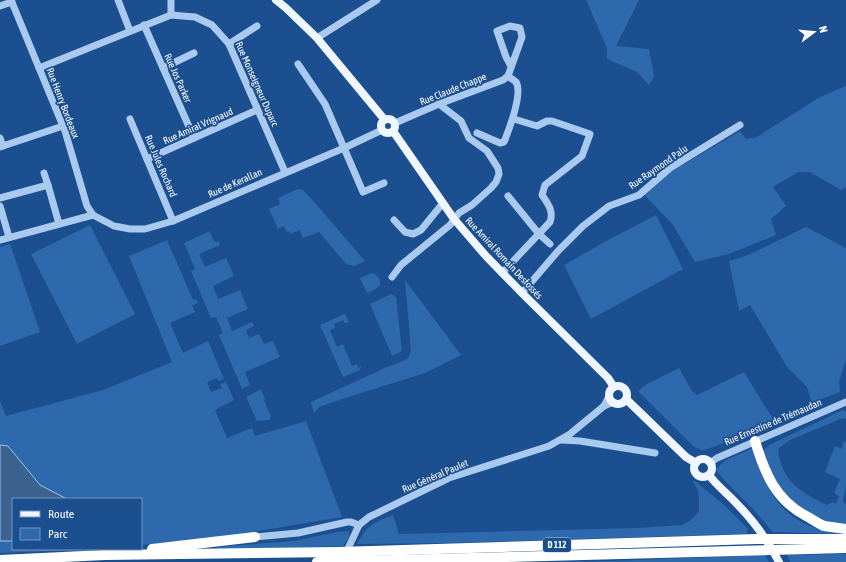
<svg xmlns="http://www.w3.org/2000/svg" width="846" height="562" viewBox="0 0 846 562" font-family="'Asap Condensed',sans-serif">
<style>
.green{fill:#2e69ad}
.water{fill:#3c6290;stroke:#9cc4f0}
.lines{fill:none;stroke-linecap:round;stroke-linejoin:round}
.minor{stroke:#a9c9ee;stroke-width:7}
.major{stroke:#f0f6ff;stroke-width:8}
.highway{stroke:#fff;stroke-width:10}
.labels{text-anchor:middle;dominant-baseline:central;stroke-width:3.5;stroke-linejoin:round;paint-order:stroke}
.shield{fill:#1b4f8f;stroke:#bbcadd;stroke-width:1}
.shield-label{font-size:9px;font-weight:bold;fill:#fff}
.street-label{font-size:10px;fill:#fff;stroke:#1b4f8f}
</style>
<rect width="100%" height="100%" fill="#1b4f8f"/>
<g class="green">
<polygon points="586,0 639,0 616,46 649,49 654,76 649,85 637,72 607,59 607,48"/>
<polygon points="846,86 846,187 841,190 810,172 798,172 773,187 786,206 771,219 776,235 729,254 695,262 673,225 641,191 671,166 681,166 740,131 746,139 757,137 820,97"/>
<polygon points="298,189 303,190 309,196 365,261 354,266 346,264 319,232 303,238 300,230 290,234 289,231 287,232 284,226 278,229 269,209 280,204 278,198"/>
<polygon points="656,215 683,269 591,319 564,265 610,239"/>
<polygon points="90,225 135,314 77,344 31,254"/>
<polygon points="806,227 846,248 846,360 839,382 840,392 812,403 807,387 787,367 750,305 739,311 729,261 748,255"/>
<polygon points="210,231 213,240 216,242 219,241 220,245 199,254 205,267 226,258 234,276 213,286 218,299 240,290 248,309 227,318 232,331 252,322 254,326 246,330 249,338 259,334 264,344 273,341 280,357 245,372 250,385 242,389 219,335 223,333 216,317 211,318 191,271 195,269 184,243"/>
<polygon points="167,240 193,300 196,299 198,303 192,305 195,312 170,323 183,353 208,341 224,379 219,381 217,378 207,382 211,392 222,388 220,384 226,382 234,400 215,410 227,438 252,428 255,436 306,421 342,517 253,532 253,534 141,545 141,499 13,499 13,549 102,549 0,553 0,401 6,416 103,390 172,362 129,256"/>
<polygon points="10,244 40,332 0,346 0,247"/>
<path d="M 372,273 C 377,275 381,278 380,285 L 376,289 L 367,293 L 360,278 Z"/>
<polygon points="405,280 461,355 425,373 342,399 319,407 314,413 311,402 387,367 403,361 408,358 411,351"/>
<polygon points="391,294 396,297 402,351 392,356 370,304"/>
<polygon points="345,314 349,322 345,323 343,320 334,324 335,328 330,330 337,347 343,344 352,366 357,364 358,368 361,366 360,370 343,377 320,325"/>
<polygon points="679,368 692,391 697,395 744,372 773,419 769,424 737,438 705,450 701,450 694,447 638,391 647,384"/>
<polygon points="261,389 265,399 264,400 271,417 269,420 257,421 246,397"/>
<path d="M 843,410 L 846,412 L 846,419 L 843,418 L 790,440 L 778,449 C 782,482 799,491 827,505 L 833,502 L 836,504 L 839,496 L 834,493 L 840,479 L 825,472 L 835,446 L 842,449 L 844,441 L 846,442 L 846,484 L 843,501 L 846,505 L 846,526 C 838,524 829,524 822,521 C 788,507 774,483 763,450 L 771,444 Z"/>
<path d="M 753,448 C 764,481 774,511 810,526 C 819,530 833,530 844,531 L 844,534 L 773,532 L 752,508 L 725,481 L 716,470 L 724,461 Z"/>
<path d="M 695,481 L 723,504 L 748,529 L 746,534 L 449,543 L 357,544 C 367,525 373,523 393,515 L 399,534 L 636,528 L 682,525 L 691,520 L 699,511 L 699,499 L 698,490 L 693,482 Z"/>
<polygon points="349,531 349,537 343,546 218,550 217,547 294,541 337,532"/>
<polygon points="846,554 846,562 790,562 787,555"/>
<polygon points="765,555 769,562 529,562 612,561"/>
</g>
<polygon class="water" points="0,445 8,446 40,485 67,499 13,499 13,541 0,541"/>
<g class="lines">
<g class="minor">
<polyline points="11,0 65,131 87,206 93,215 114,226 130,229 145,229 173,221 344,148 382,130"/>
<polyline points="118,0 130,31"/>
<polyline points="0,6 12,2"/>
<polyline points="171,15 171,0"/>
<polyline points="144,25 194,138"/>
<polyline points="317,38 377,0"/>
<polyline points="229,44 257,26"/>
<polyline points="298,64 325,104 363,192 384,183"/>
<polyline points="39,68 171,15 195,17 212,25 229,44 285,172"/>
<polyline points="163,68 194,53"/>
<polyline points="130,119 173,221"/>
<polyline points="395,123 439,104 503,80 508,76 522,37 520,28 510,26 497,31 506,57 511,66"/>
<path d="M 477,133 L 500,143 L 504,142 C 509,130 523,93 516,82 C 514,80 510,78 508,76"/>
<polyline points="0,138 3,146"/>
<polyline points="0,147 63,126"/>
<polyline points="147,159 257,110"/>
<polyline points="44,173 48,185"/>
<polyline points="508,196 539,234 550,244"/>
<polyline points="0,198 48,185 59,224"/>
<polyline points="0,206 9,237"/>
<polyline points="394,220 405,232 413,234 421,230 443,203"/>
<polyline points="0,240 93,215"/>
<path d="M 502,273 L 550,222 C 554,211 548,204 542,195 L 545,185 L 582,156 L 590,134 L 552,121 L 547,121 L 537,126 L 514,119"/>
<polyline points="392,277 401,265 450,225 459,213 472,205 491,188 496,182 499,174 498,168 487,151 469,138 461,121 439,104"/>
<polyline points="522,293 558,251 583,226 609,206 639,195 670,168 740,125"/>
<polyline points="604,406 609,396"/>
<polyline points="561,440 580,441 655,453"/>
<polyline points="710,463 717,458 846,402"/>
<polyline points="255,537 298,533 347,522 351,522 359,525"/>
<polyline points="345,555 359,525 369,517 449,478 549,446 570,434 604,406 613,402"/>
</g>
<g class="major">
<polyline points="276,0 286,8 317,38 384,119"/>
<circle cx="388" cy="126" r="7"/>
<polyline points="393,131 454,219 486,256 522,293 608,378 614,387"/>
<circle cx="618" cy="395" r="9"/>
<polyline points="626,399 686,457 696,463"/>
<circle cx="703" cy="468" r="9"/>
<path d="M 709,475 C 717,486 728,494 737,504 C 754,521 768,541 779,562"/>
</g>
<g class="highway">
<path d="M 755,441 C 765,474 776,501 808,517 C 813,520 819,524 824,526 C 831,527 839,528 846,529"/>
<polyline points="152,549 255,537"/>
<polyline points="0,560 105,555 338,552 756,539 846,539"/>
<polyline points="317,562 846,548"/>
</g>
</g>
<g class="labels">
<rect class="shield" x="543" y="538" width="28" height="14" rx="3"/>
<g class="shield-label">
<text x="557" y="545">D 112</text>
</g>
<g class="street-label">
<text transform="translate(178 78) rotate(66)">Rue Jos Parker</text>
<text transform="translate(257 84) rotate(66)">Rue Monseigneur Duparc</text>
<text transform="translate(453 89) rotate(-22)">Rue Claude Chappe</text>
<text transform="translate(63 103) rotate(69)">Rue Henry Bordeaux</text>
<text transform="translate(198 126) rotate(-24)">Rue Amiral Vrignaud</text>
<text transform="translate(161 166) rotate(67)">Rue Jules Rochard</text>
<text transform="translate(658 167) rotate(-35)">Rue Raymond Palu</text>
<text transform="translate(235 183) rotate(-24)">Rue de Kerallan</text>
<text transform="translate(504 258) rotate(47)">Rue Amiral Romain Desfossés</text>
<text transform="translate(773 422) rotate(-23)">Rue Ernestine de Trémaudan</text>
<text transform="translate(435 476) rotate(-23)">Rue Général Paulet</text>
</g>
</g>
<rect x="12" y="498" width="130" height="52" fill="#1b4f8f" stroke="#7695bc"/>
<rect x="20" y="511" width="20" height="6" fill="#f0f6ff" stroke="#7695bc"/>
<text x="48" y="518" font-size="12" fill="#ffffff">Route</text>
<rect x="20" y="528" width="20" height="12" fill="#2e69ad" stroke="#7695bc"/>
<text x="48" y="538" font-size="12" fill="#ffffff">Parc</text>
<g transform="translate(814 32) rotate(74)" stroke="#1b4f8f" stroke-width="3" paint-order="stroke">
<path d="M0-3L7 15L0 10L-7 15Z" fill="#ffffff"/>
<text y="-6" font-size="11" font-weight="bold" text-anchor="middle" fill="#ffffff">N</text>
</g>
</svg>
